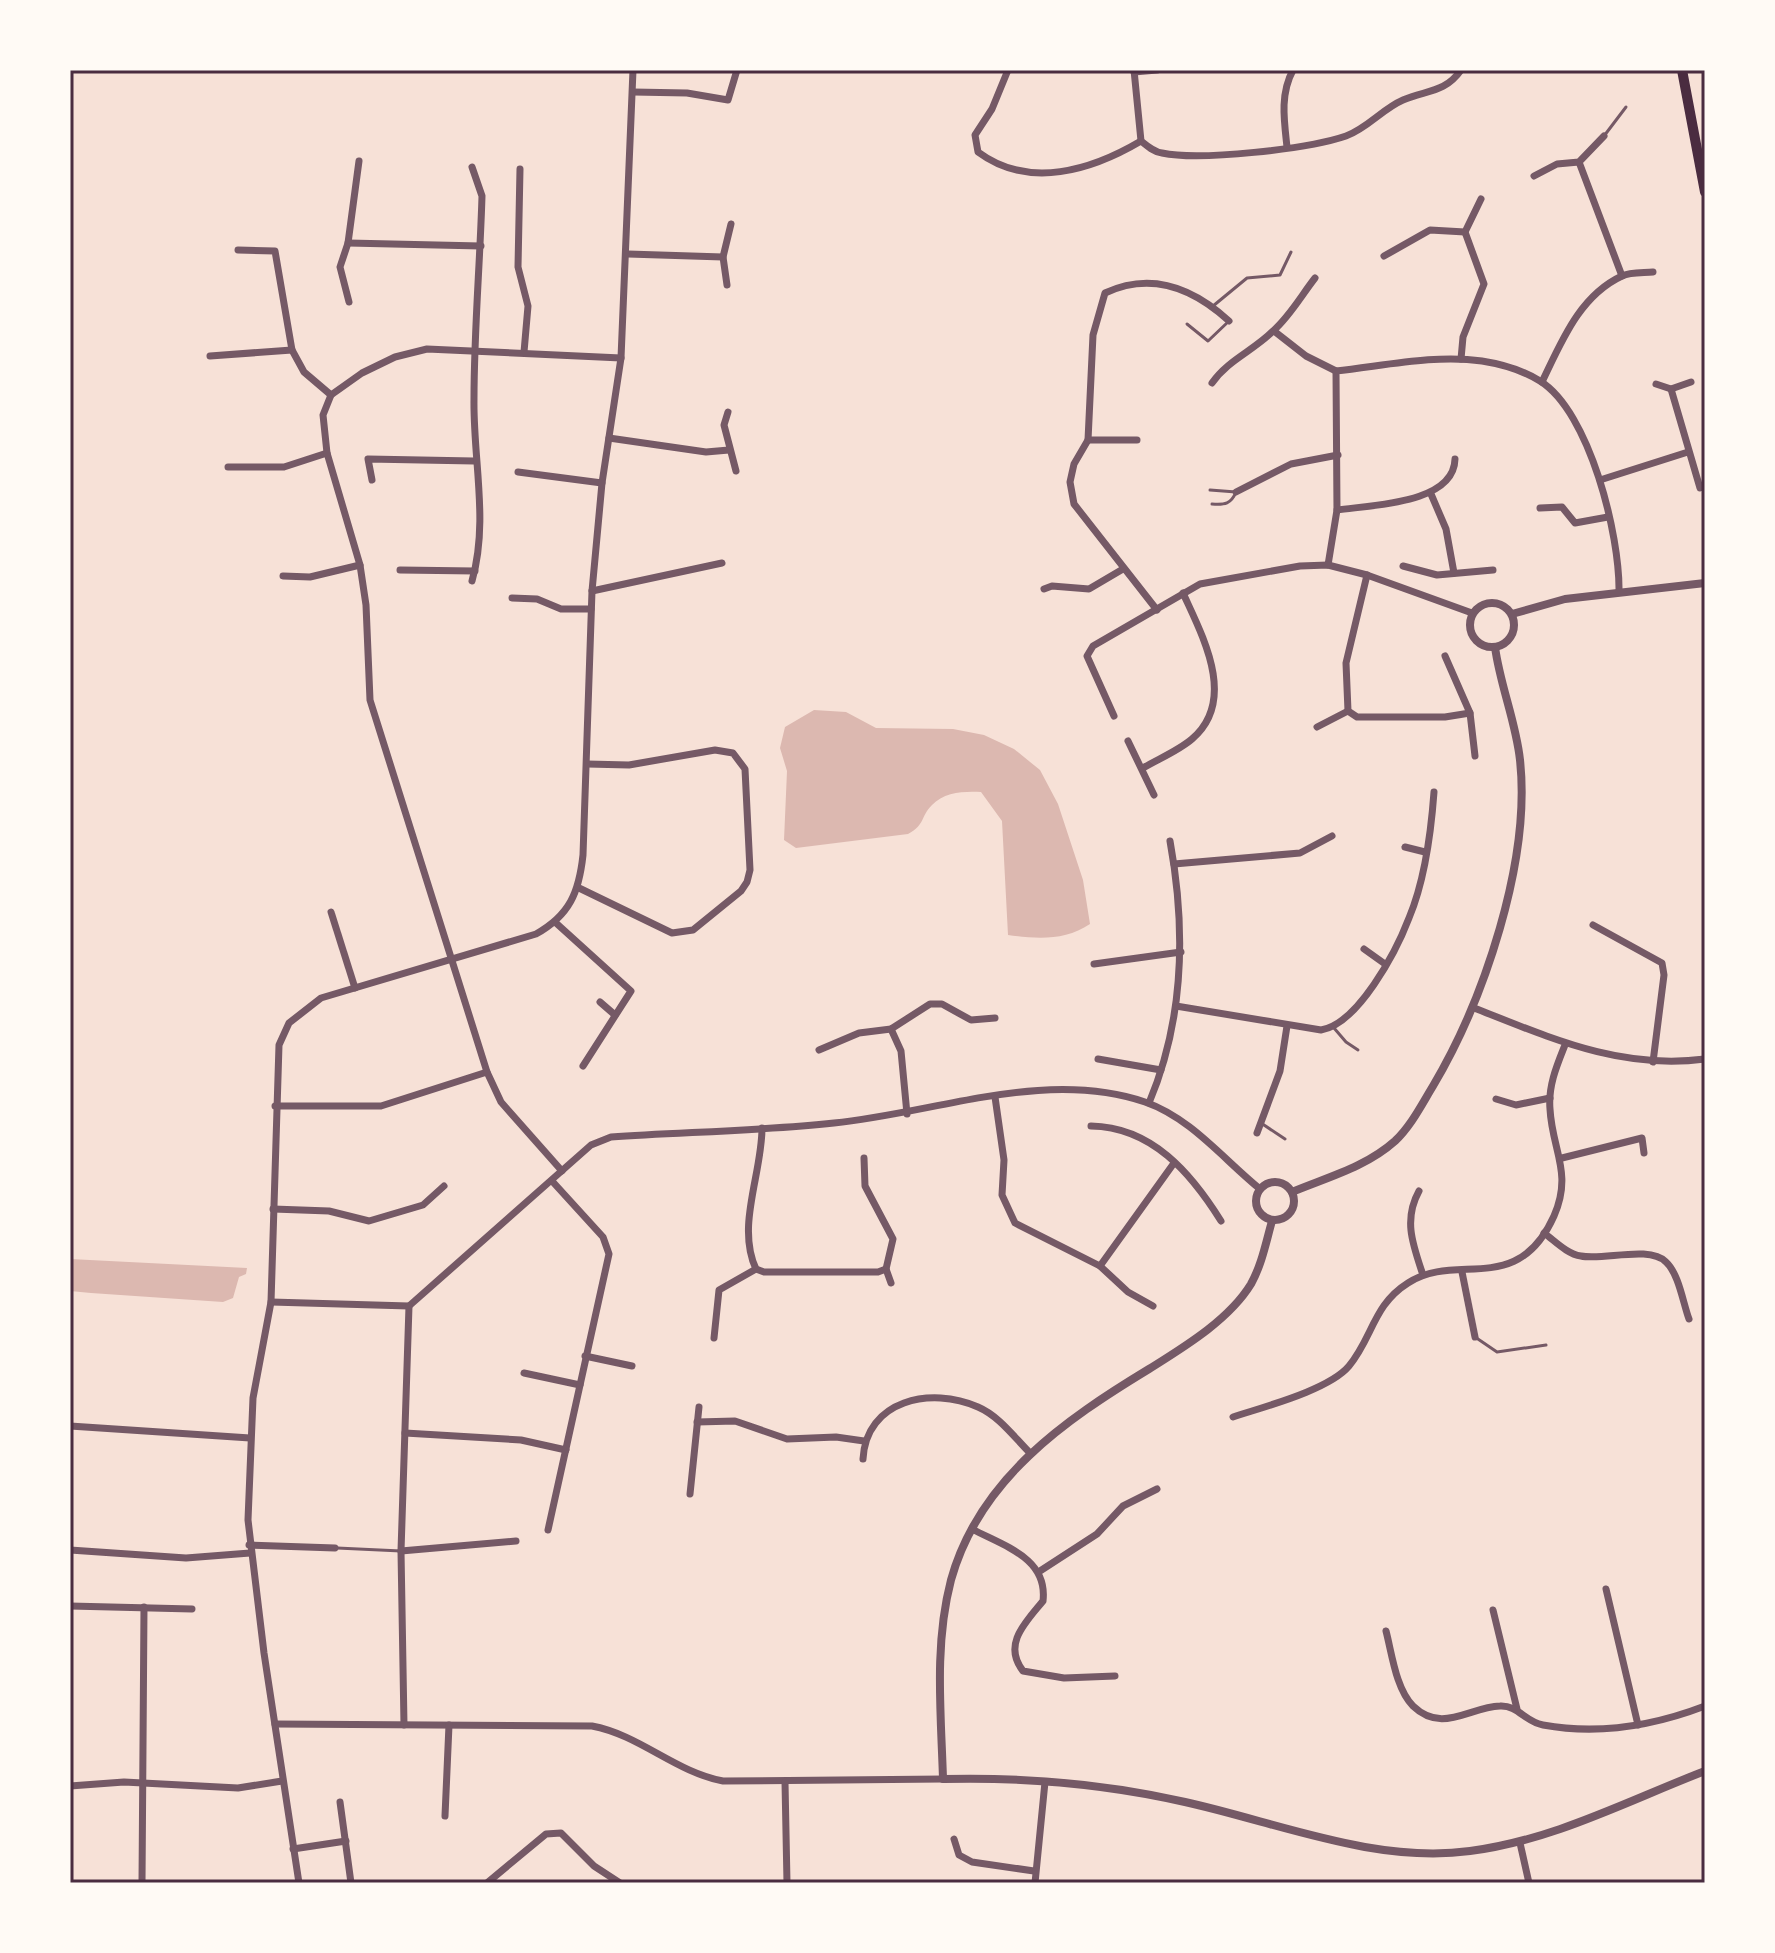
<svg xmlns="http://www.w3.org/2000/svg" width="1775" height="1953" viewBox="0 0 1775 1953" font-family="'Titillium Web',sans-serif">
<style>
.water{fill:#dcb8b0}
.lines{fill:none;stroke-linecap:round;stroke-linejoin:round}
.service{stroke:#755966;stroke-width:3}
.minor{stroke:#755966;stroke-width:7}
.tertiary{stroke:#755966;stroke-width:8}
.secondary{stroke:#4a2c40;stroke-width:10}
.neatline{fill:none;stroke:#4a2c40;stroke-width:3}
</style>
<rect width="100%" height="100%" fill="#f7e1d7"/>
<g class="water">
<path d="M 814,710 L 846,712 L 876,728 L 953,729 L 984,735 L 1014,749 L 1040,770 L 1058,804 L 1083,880 L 1090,924 C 1065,941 1037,939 1008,935 L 1002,821 L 981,792 C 965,791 944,792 932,805 C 920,817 926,824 908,834 L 796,848 L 784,840 L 787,771 L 780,748 L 785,727 Z"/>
<polygon points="70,1259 247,1268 246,1274 239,1277 233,1298 223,1302 91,1293 70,1291"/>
</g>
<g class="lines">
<g class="service">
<polyline points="1604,136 1626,107"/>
<polyline points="1213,306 1247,278 1280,275 1291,252"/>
<polyline points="1187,324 1208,341 1229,321"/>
<path d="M 1210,490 L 1236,492 C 1231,504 1225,505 1212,504"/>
<polyline points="1334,1028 1346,1042 1358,1050"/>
<polyline points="1261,1123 1285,1139"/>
<polyline points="1475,1337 1497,1352 1546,1345"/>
<polyline points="337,1548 401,1551"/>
</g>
<g class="minor">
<path d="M 1008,70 L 992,109 L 975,135 L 978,152 C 1029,190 1092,170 1141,141"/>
<path d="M 1134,70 L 1141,141 C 1147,146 1154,152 1162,153 C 1200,161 1308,149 1346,136 C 1368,128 1382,109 1403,100 C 1426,90 1445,93 1461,70"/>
<polyline points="1134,72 1157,70"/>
<polyline points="633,92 687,93 728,100 737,70"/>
<path d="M 1287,147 C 1284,120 1280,94 1293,70"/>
<polyline points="1579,162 1622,276"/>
<polyline points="520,169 518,267 528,306 524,352"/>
<polyline points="1534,176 1557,164 1579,162 1604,136"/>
<polyline points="348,243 481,246"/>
<polyline points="238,250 275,251 292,350 304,372 331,395"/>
<polyline points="628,254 723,257"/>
<polyline points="1384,256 1430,230 1465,232 1481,199"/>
<polyline points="727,285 723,257 731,224"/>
<polyline points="349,302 340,267 348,243 359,161"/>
<polyline points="1274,331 1306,356 1336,371"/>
<polyline points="210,356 292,350"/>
<polyline points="1461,359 1463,337 1484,284 1465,232"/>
<path d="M 1542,382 C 1561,343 1579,296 1622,276 C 1630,272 1644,273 1653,272"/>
<path d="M 1212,383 C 1228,360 1253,351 1273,331 C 1290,316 1301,296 1315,278"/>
<polyline points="1656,384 1671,389 1691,382"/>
<polyline points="1671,389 1700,488"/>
<polyline points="728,412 724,425 736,471"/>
<polyline points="609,438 706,452 729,450"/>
<polyline points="1088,440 1137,440"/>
<polyline points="228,467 284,467 327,453"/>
<polyline points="518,472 602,483"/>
<polyline points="372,480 368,459 474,461"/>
<polyline points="1600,480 1688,452"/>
<polyline points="1236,492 1291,464 1338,455"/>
<polyline points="1431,494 1446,529 1454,573"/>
<polyline points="1540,508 1562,507 1575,523 1608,517"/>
<path d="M 1337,510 C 1371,505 1454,504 1455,459"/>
<path d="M 1328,565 L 1337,510 L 1336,371 C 1383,366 1435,354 1482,361 C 1501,364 1524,371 1540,381 C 1590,412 1620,536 1619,592"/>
<polyline points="1403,566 1437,575 1493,570"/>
<polyline points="400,570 475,571"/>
<polyline points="1367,575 1346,663 1348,711 1357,717 1445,717 1470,713"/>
<polyline points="283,576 310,577 360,565"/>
<path d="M 472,581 C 489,521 473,460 474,399 C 474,331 480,264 482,196 L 472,167"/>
<polyline points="1044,589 1052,586 1089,589 1123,569"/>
<polyline points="592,591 722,563"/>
<polyline points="512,598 537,599 561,609 591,609"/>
<path d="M 1157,610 L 1074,504 L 1070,482 L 1074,464 L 1088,440 L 1093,335 L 1105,293 C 1152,271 1194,289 1229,321"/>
<polyline points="1445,656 1470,713 1475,756"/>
<polyline points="1114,716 1087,656 1093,646 1200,584 1300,566 1328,565 1367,575 1472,613"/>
<polyline points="1317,727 1348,711"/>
<polyline points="1128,741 1154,795"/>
<path d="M 1143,768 C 1158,759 1178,751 1192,739 C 1238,700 1202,635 1183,593"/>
<polyline points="1405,847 1425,852"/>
<polyline points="1174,864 1300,853 1332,836"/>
<polyline points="579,888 672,933 693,930 741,891 747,882 750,870 745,769 733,753 715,750 629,765 587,764"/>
<polyline points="331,912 355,988"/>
<polyline points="556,923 631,991 583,1066"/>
<polyline points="1593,925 1662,963 1664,975 1653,1062"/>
<polyline points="1364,949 1385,964"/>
<polyline points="1094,964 1181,952"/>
<polyline points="600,1002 615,1015"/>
<path d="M 1176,1006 L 1321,1030 C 1358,1024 1396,952 1409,918 C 1425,880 1431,833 1434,792"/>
<path d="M 1474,1008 C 1551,1038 1620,1070 1705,1059"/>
<polyline points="891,1029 901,1051 907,1114"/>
<polyline points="819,1050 859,1033 891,1029 930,1004 942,1004 971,1020 995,1018"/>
<polyline points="1098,1059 1161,1070"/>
<polyline points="995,1097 1004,1160 1002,1195 1015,1223 1100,1266 1128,1292 1153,1306"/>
<polyline points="1496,1099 1516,1105 1550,1098"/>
<path d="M 1149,1103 C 1184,1020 1186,929 1170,841"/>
<polyline points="275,1106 381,1106 487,1072"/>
<path d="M 1091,1126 C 1152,1127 1191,1173 1221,1221"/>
<path d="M 762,1128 C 762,1174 736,1226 756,1269 L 764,1272 L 878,1272 L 886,1269"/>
<polyline points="1257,1133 1280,1071 1287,1026"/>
<polyline points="864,1158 865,1186 893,1239 886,1269 891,1283"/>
<polyline points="1562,1158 1642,1138 1644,1153"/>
<polyline points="562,1171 501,1102 487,1072 370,700 366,605 360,565 327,453 323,415 331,395 362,373 395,357 427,349 621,358"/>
<path d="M 1419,1191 C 1403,1220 1413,1245 1423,1275"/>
<polyline points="273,1209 329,1211 369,1221 423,1205 444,1186"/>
<path d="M 1544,1233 C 1555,1241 1567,1254 1581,1256 C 1603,1261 1649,1245 1666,1262 C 1679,1274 1683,1303 1689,1319"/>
<polyline points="1100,1266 1174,1163"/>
<polyline points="1462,1272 1475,1337"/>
<path d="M 271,1302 L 409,1306 L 591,1145 L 611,1137 C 685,1132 760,1131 834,1123 C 936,1113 1045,1068 1145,1102 C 1191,1118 1223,1159 1260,1189"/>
<polyline points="714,1338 719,1290 756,1269"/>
<polyline points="585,1356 632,1366"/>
<polyline points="524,1373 580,1385"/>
<path d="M 1233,1417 C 1263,1407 1329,1390 1349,1366 C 1373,1337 1373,1305 1408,1283 C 1457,1251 1517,1298 1554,1216 C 1573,1173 1552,1150 1550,1109 C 1548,1086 1557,1065 1565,1045"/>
<polyline points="697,1422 735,1421 787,1439 836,1437 864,1441"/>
<polyline points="70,1426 250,1438"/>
<polyline points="405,1433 521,1440 566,1450"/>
<path d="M 863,1459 C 866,1400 931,1386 978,1407 C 999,1416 1014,1437 1030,1453"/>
<polyline points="690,1494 699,1407"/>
<path d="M 972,1529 C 1004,1546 1048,1558 1043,1601 C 1026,1622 1002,1644 1023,1671 L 1064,1678 L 1115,1676"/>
<polyline points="548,1530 609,1254 603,1237 552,1181"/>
<polyline points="249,1545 335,1548"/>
<polyline points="70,1550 186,1558 250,1553"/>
<polyline points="401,1551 516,1541"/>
<polyline points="1040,1571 1097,1534 1123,1506 1157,1489"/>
<polyline points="1606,1589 1638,1725"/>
<polyline points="70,1606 192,1609"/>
<polyline points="1493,1610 1517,1709"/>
<path d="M 1386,1631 C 1392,1654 1396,1689 1413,1706 C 1442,1734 1469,1707 1500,1706 C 1518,1705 1525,1722 1543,1725 C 1598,1735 1653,1726 1705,1706"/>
<path d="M 275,1724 L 592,1726 C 640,1735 675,1772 723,1781 L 943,1779"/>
<polyline points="404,1725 401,1551 409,1306"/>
<polyline points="785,1782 787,1883"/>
<polyline points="70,1786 124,1782 238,1788 282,1781"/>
<polyline points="340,1802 351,1883"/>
<polyline points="445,1816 449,1725"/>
<polyline points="954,1839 959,1855 972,1862 1034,1871"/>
<polyline points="1520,1843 1529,1883"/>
<polyline points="293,1849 346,1841"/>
<polyline points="142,1883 144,1607"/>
<path d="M 299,1883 L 264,1653 L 248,1520 L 253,1398 L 271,1302 L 279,1045 L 289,1023 L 321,998 L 536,934 C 570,915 579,892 583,855 L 592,591 L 602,483 L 621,358 L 633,70"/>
<polyline points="487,1883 546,1834 561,1833 594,1866 620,1883"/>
<polyline points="1035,1883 1045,1782"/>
</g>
<g class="tertiary">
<circle cx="1492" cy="625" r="22"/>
<polyline points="1512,614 1565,599 1705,583"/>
<circle cx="1275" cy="1201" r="19"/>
<path d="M 1292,1192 C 1328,1177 1366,1167 1395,1141 C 1411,1126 1422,1104 1433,1086 C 1484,1000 1531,861 1520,760 C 1516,722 1500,685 1495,647"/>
<path d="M 1272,1221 C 1266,1242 1262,1264 1251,1284 C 1229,1320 1184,1347 1149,1369 C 1065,1420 979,1479 951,1580 C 934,1645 941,1712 943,1779 C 1024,1777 1106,1784 1185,1802 C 1276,1822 1375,1864 1470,1851 C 1554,1840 1627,1801 1705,1771"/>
</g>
<polyline class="secondary" points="1682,70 1705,192"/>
</g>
<rect width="1775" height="1953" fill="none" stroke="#fffaf5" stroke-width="144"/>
<rect x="72" y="72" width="1631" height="1809" class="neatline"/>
</svg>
